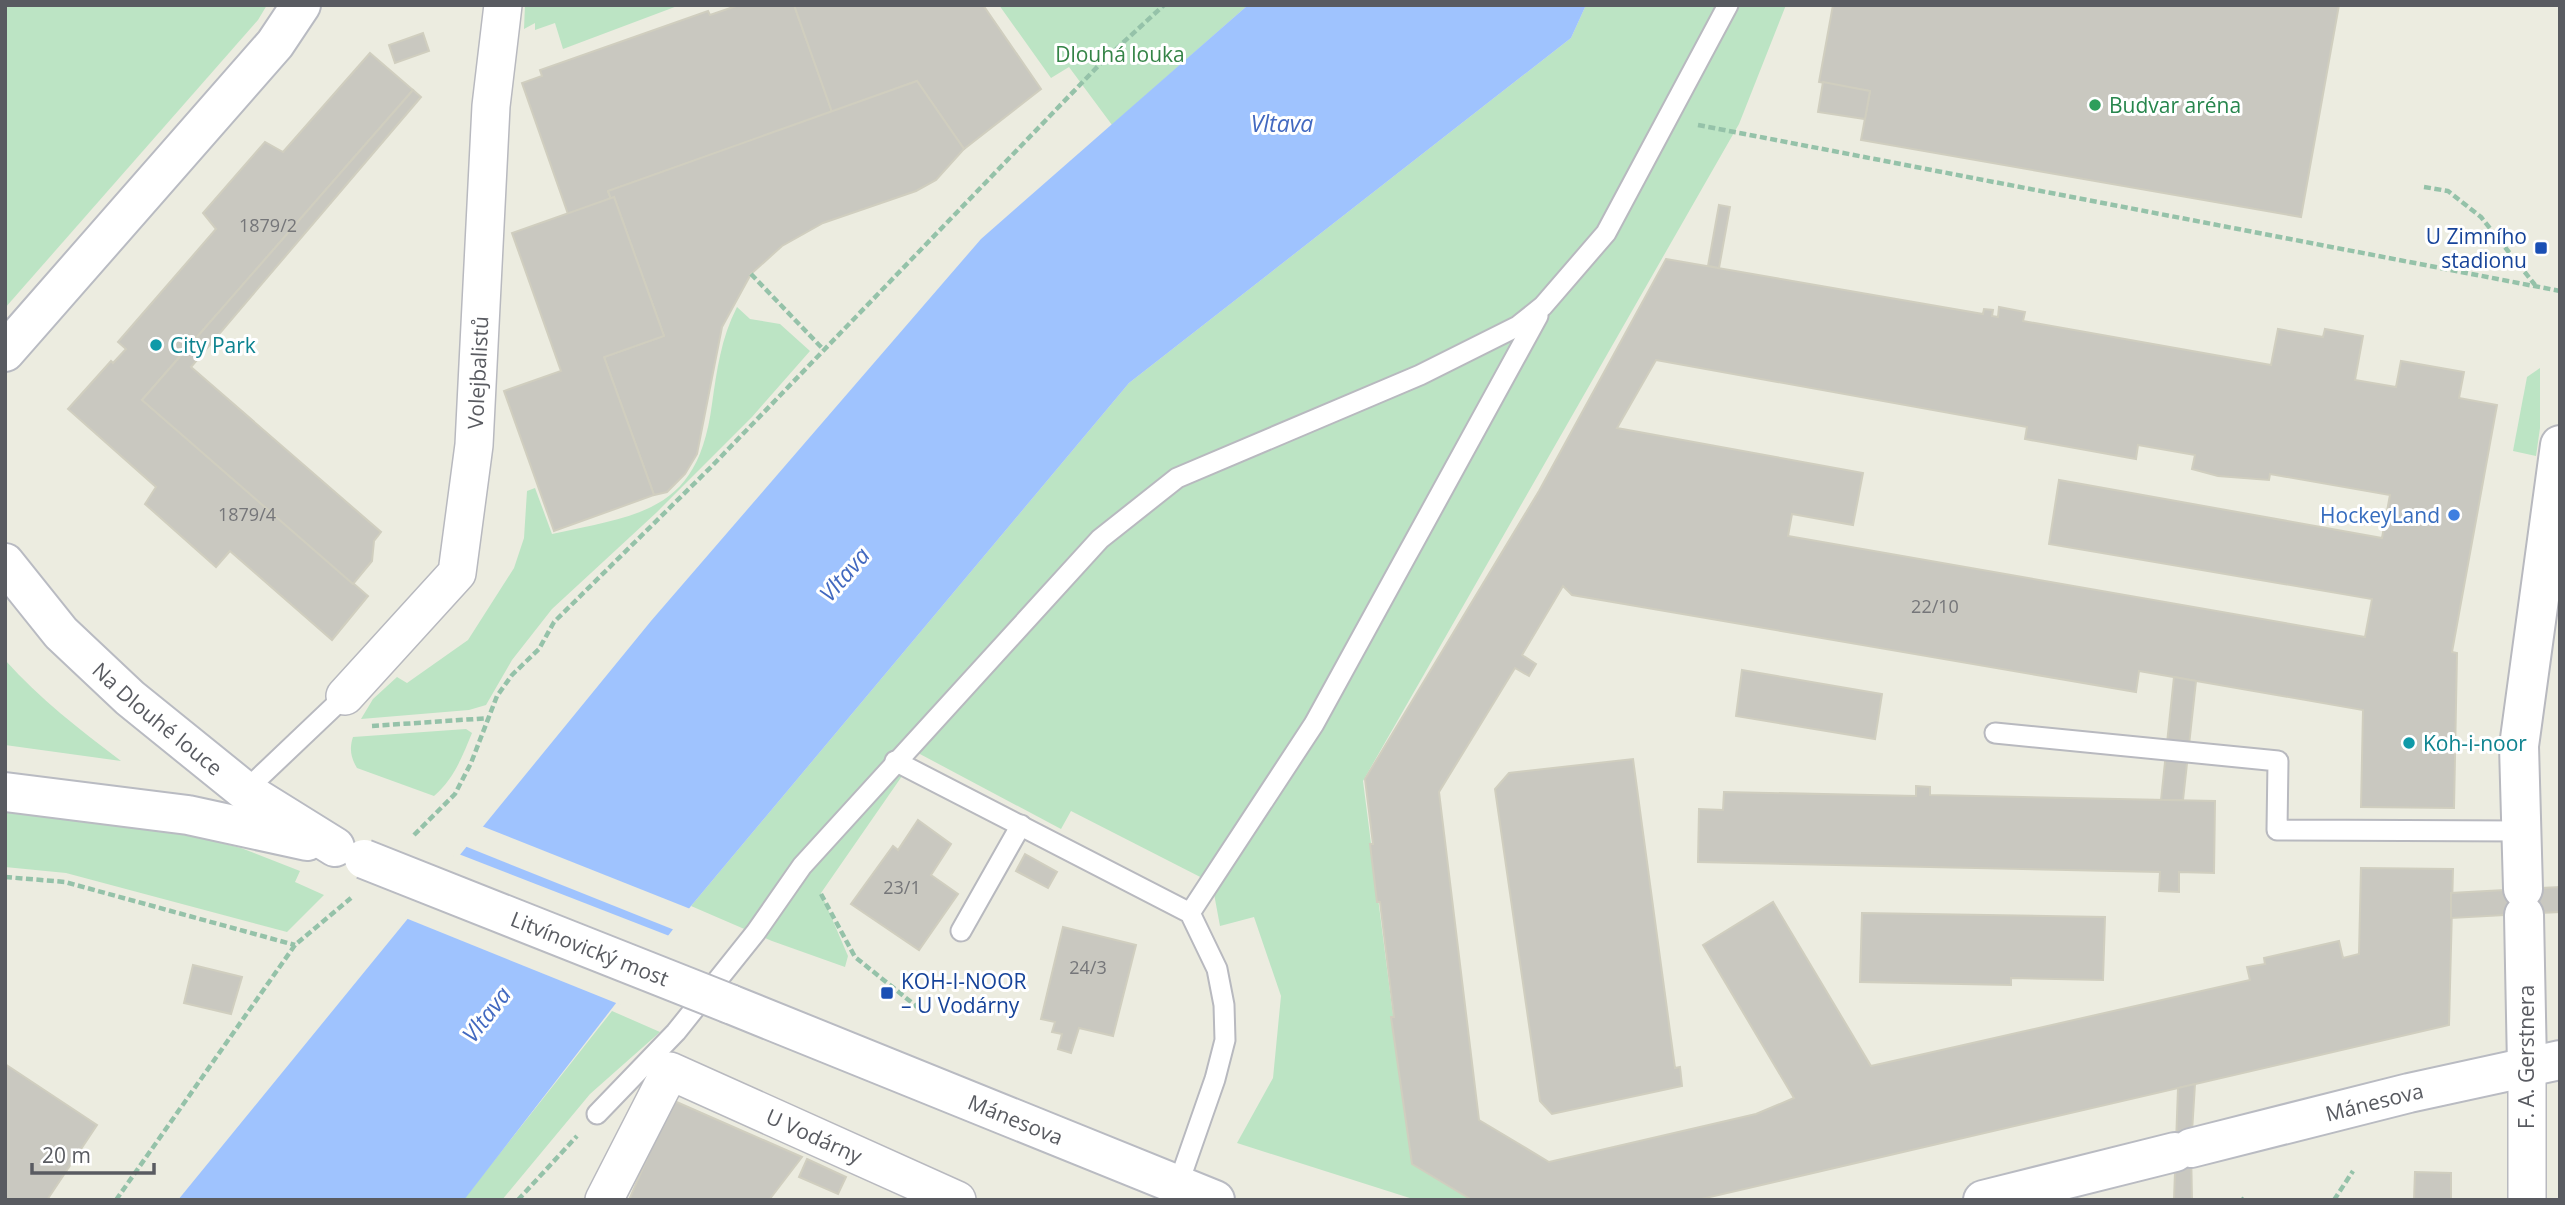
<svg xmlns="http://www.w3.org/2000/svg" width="2565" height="1205" viewBox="0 0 2565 1205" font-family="'Open Sans',sans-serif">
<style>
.green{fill:#bce4c4}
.water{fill:#9fc3fe}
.pier{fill:#ecece0}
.building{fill:#c9c8c0;stroke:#d0cebf;stroke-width:2;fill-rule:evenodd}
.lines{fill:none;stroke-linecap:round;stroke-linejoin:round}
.service-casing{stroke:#b8b9bf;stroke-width:23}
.minor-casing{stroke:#b8b9bf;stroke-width:40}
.tertiary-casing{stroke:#b8b9bf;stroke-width:42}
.secondary-casing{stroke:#b9bbc2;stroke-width:42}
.path{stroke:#95c2a9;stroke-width:4.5;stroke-dasharray:7 3.5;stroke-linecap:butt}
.service{stroke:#fff;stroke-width:19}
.minor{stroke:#fff;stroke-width:37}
.tertiary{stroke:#fff;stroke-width:38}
.secondary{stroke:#fff;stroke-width:38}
.secondary-bridge-casing{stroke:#b9bbc2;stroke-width:42;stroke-linecap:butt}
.secondary-bridge{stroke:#fff;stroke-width:38}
.leisure-dot{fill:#2e9e5b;stroke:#fff;stroke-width:2.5}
.transit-dot{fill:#1a4fb4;stroke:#fff;stroke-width:2.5}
.culture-dot{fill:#0f9aa8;stroke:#fff;stroke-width:2.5}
.shop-dot{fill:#3f7fe0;stroke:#fff;stroke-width:2.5}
.labels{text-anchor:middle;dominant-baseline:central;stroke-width:6;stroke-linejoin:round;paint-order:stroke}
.number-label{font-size:18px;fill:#757679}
.park-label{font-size:21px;fill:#358447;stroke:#fff}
.leisure-label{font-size:21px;fill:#27864d;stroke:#fff;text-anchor:start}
.transit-label{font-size:21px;fill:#164399;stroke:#fff;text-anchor:end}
.culture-label{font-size:21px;fill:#0d838f;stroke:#fff;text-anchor:start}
.street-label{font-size:21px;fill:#595b61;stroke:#fff}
.shop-label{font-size:21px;fill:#366cbe;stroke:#fff;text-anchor:end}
.water-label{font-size:23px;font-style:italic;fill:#4269c0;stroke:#fff}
</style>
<rect width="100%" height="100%" fill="#ecece0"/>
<g class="green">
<polygon points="5,5 267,5 258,20 5,308"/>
<polygon points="525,5 680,5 563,49 555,23 535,30 535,23 524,29"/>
<polygon points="999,5 1248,5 1112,125 1069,67 1051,78"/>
<polygon points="1586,5 1786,5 1739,124 1363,781 1412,1163 1472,1200 1416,1200 1237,1143 1273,1078 1281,996 1254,917 1220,926 1212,883 1071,811 1061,829 918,753 821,893 848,956 845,967 772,941 691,906 1129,383 1571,38"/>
<path d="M 737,307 L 750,319 L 780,324 L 810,351 L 752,417 L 656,513 L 552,609 L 512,660 L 486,705 L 469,710 L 361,719 L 373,699 L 397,677 L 407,683 L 468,640 L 514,568 L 524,538 L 527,491 L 535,488 L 552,534 C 643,514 698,511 712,404 C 717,370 721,338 737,307 Z"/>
<polygon points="2540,368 2540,428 2536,456 2513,451 2527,377"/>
<path d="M 5,660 C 40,699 79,729 121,761 L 5,745 Z"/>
<path d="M 466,729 L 472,733 C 462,757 454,779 434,796 L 357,768 C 351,758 349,749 353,737 Z"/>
<polygon points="5,805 165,829 241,848 300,871 295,882 324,895 287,932 66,873 5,867"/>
<polygon points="612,1011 660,1032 590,1094 502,1200 463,1200"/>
</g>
<polygon class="water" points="1248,5 1586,5 1571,38 1129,383 691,906 464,1200 178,1200 651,621 981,239"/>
<g class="pier">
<polygon points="479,825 693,910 677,931 462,845"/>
<polygon points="456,853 672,937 621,1005 403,917"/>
</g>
<g class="building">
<polygon points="739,5 794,5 832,112 608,191 611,199 568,214 522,83 542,76 540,70 708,11 710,15"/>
<polygon points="794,5 983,5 1041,89 964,149 917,81 832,112"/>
<polygon points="1833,5 2339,5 2301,217 1861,140 1870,91 1819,82"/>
<polygon points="423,33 429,51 395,63 389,45"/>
<polygon points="370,53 413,90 142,400 368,596 332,640 230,551 216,567 145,504 156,487 68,409 111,361 113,363 126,349 118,342 216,229 203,213 265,142 283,152"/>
<polygon points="917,81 964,149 936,180 916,191 823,223 782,246 751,274 722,327 697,454 685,474 667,492 654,495 604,357 664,336 614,197 611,199 608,191"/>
<polygon points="1823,82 1870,91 1865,119 1818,112"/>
<polygon points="413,90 421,97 191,367 381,532 374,541 372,561 353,584 142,400"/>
<polygon points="614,197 664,336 604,357 654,495 554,531 504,391 561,371 512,233"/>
<polygon points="1719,205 1730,207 1719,268 1708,266"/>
<path d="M 1666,259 L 1983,314 L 1984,309 L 1993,310 L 1992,316 L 1998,317 L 1999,307 L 2025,312 L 2023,321 L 2271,365 L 2278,329 L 2323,337 L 2325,329 L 2363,336 L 2355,380 L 2396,387 L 2401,361 L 2464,372 L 2459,398 L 2497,405 L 2452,652 L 2457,653 L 2454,808 L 2361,807 L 2363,710 L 2139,671 L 2136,692 L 1572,595 L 1563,586 L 1522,655 L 1536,664 L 1529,676 L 1515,668 L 1439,792 L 1479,1120 L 1549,1162 L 1756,1114 L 1794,1098 L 1703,945 L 1773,902 L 1871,1066 L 2250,980 L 2247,967 L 2265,964 L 2264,958 L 2339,941 L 2343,958 L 2359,954 L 2361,868 L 2453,869 L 2449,1025 L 1697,1200 L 1472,1200 L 1412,1164 L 1391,1017 L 1394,1017 L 1380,902 L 1377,902 L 1370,844 L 1373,844 L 1365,779 L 1539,491 ZM 1656,360 L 2027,427 L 2025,439 L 2136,459 L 2138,445 L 2195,455 L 2192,469 L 2218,476 L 2269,480 L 2270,474 L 2390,495 L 2382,538 L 2059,480 L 2049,544 L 2372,599 L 2365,637 L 1788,536 L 1792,514 L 1853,525 L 1863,473 L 1617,428 Z"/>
<polygon points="1742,670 1882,694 1875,739 1736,716"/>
<polygon points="2174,677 2196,681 2183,800 2161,800"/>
<polygon points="1633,759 1675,1068 1680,1067 1682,1086 1552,1114 1540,1101 1495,789 1509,773"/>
<polygon points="1916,786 1930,787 1930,795 2215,801 2214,873 2179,872 2179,892 2159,891 2160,872 1698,862 1699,809 1723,810 1724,792 1916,796"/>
<polygon points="918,820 951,844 931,875 958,894 919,950 851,904 893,846 898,850"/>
<polygon points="1025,854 1057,872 1048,888 1016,871"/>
<polygon points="2560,887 2560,912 2451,918 2451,893"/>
<polygon points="1862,913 2105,917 2103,980 2011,978 2011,985 1860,982"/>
<polygon points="1063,927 1136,945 1113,1036 1079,1028 1071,1053 1058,1049 1062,1034 1052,1032 1055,1022 1041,1019"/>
<polygon points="193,965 242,977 231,1014 184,1003"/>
<polygon points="5,1064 97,1125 47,1200 5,1200"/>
<polygon points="2195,1084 2191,1148 2192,1200 2174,1200 2178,1088"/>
<polygon points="672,1100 802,1157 769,1200 629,1200"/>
<polygon points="807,1159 846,1177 838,1194 799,1177"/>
<polygon points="2415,1172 2451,1173 2451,1200 2414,1200"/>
</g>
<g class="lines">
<defs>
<g id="service">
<polyline points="1995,733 2278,761 2277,830 2522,831"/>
<polyline points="895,761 1190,913 1217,969 1224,1005 1225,1040 1215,1079 1178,1185"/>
<polyline points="245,791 345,696"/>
<polyline points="1190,913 1314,724 1538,316"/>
<polyline points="961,931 1021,825"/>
<polyline points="597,1114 676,1032 756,932 802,866 1100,539 1177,478 1420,375 1518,326 1543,306 1606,233 1728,5"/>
</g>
<g id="minor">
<path id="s1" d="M 345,696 L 457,573 L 474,445 L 491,106 L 503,5"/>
<path id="s2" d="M 604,1200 L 670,1071 L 957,1200"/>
<polyline points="2527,1200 2527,1066"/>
</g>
<g id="tertiary">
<polyline points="2523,889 2519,746 2560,445"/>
<polyline points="2524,915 2527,1066"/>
</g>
<g id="secondary">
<polyline points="5,352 275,44 301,5"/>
<path id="s3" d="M 5,563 L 61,633 L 130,698 L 245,791 L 335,847"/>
<polyline points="5,792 188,815 307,841"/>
<path id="s4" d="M 730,1004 L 1215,1200"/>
<path id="s5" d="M 2191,1148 L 2409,1093 L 2560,1060"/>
<polyline points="1983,1200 2175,1152"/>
</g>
</defs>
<use href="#service" class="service-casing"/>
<use href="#minor" class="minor-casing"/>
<use href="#tertiary" class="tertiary-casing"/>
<use href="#secondary" class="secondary-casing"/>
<g class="path">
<polyline points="1698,125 2560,291"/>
<polyline points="2424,187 2448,191 2481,217 2535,285"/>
<polyline points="751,274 822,348"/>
<polyline points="372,726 490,718"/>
<polyline points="414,835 455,794 471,763 497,696 512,675 539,649 554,622 711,467 1102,62 1164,5"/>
<polyline points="5,877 65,882 295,945"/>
<polyline points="821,894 855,957 921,1010"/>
<polyline points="2241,1198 2243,1200"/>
<polyline points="116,1200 295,945 351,898"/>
<polyline points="518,1200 577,1136"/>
<polyline points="2334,1200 2353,1171"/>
</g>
<use href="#service" class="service"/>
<use href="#minor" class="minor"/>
<use href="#tertiary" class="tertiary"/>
<use href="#secondary" class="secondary"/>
<defs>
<g id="secondary-bridge">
<path id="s6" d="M 364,859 L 730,1004"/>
</g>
</defs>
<use href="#secondary-bridge" class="secondary-bridge-casing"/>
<use href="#secondary-bridge" class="secondary-bridge"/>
</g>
<circle class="leisure-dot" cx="2095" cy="105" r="7"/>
<g class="transit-dot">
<rect x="2534" y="241" width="14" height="14" rx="3.5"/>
<rect x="880" y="986" width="14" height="14" rx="3.5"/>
</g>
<g class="culture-dot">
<circle cx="156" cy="345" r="7"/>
<circle cx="2409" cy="743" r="7"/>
</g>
<circle class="shop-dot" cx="2454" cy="515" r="7"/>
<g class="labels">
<g class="number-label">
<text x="268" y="225">1879/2</text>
<text x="247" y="514">1879/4</text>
<text x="1935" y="606">22/10</text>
<text x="902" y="887">23/1</text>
<text x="1088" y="967">24/3</text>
</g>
<g class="park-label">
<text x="1120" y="54">Dlouhá louka</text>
</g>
<g class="leisure-label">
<text x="2109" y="105">Budvar aréna</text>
</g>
<g class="transit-label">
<text x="2527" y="236">U Zimního<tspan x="2527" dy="24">stadionu</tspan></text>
<text x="901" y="981" text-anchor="start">KOH-I-NOOR<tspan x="901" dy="24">– U Vodárny</tspan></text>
</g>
<g class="culture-label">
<text x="170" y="345">City Park</text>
<text x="2423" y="743">Koh-i-noor</text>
</g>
<g class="street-label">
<text stroke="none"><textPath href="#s1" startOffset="368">Volejbalistů</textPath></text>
<text stroke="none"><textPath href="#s3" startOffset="219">Na Dlouhé louce</textPath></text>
<text stroke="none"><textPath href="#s6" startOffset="243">Litvínovický most</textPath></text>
<text transform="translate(2526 1057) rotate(-90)">F. A. Gerstnera</text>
<text stroke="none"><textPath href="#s5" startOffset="189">Mánesova</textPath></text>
<text stroke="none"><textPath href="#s4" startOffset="308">Mánesova</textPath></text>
<text stroke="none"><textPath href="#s2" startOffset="303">U Vodárny</textPath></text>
</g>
<g class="shop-label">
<text x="2440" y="515">HockeyLand</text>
</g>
<g class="water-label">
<text x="1282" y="123">Vltava</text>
<text transform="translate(844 574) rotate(-49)">Vltava</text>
<text transform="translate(486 1014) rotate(-52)">Vltava</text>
</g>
</g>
<rect width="2565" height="1205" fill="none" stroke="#595b61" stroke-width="14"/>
<path d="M32 1163v10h122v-10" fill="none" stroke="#595b61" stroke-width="3.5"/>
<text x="42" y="1163" font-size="21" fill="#595b61" stroke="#ffffff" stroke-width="5" paint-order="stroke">20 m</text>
</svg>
